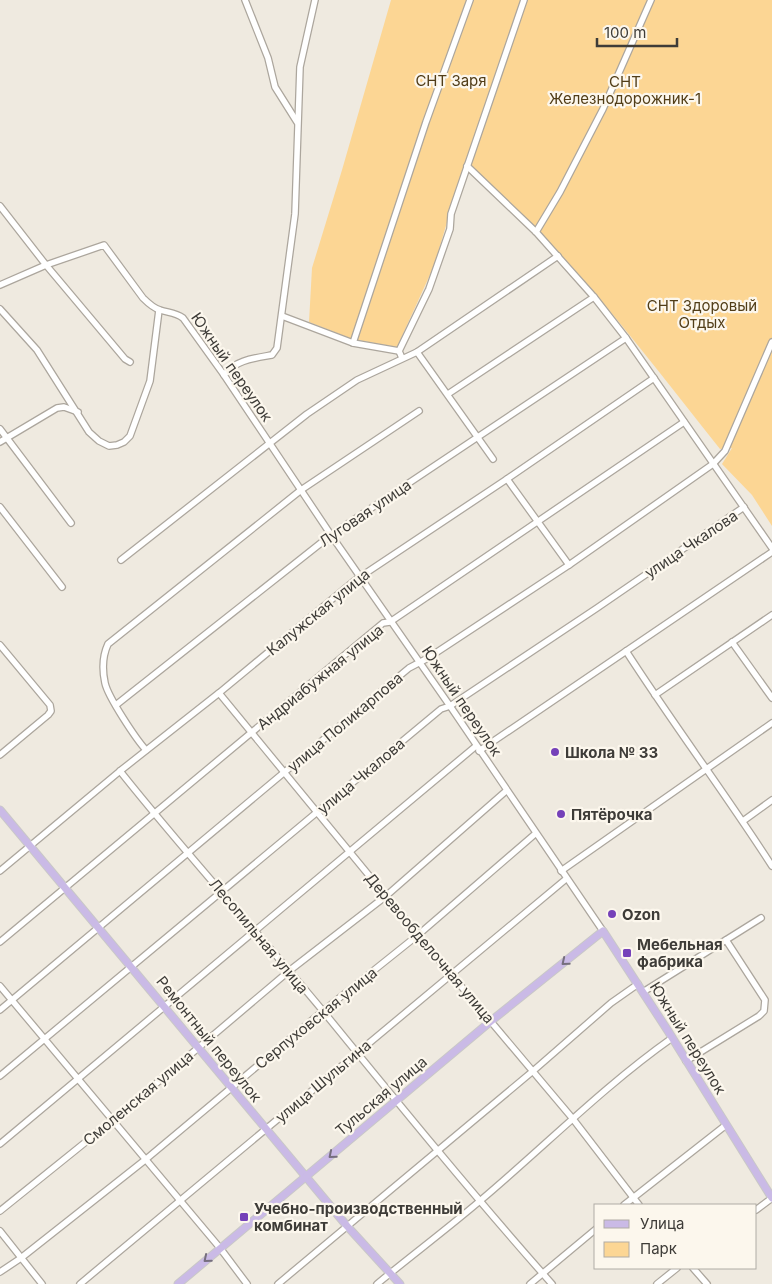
<svg xmlns="http://www.w3.org/2000/svg" width="772" height="1284" viewBox="0 0 772 1284" font-family="Inter,sans-serif">
<style>
.green{fill:#fcd694}
.lines{fill:none;stroke-linecap:round;stroke-linejoin:round}
.minor-casing{stroke:#aca69d;stroke-width:8}
.major-casing{stroke:#c9c8c7;stroke-width:9}
.minor{stroke:#fff;stroke-width:5.5}
.major{stroke:#cabae6;stroke-width:7}
.oneway{stroke:#766e7e}
.poi-dot{fill:#7541b9;stroke:#fcf7ed;stroke-width:2}
.labels{text-anchor:middle;dominant-baseline:central;stroke-width:4.5;stroke-linejoin:round;paint-order:stroke}
.park-label{font-size:15px;fill:#513d17;stroke:#fcf7ed}
.street-label{font-size:15px;fill:#3e3c38;stroke:#fcf7ed}
.poi-label{font-size:15px;font-weight:bold;fill:#3e3c38;stroke:#fcf7ed;text-anchor:start}
</style>
<rect width="100%" height="100%" fill="#efeae0"/>
<path class="green" d="M 391,0 L 772,0 L 772,526 L 752,495 L 722,464 L 732,448 L 720,449 C 640,349 564,244 465,162 L 434,266 L 397,347 L 352,339 L 309,322 L 312,268 L 342,170 Z"/>
<g class="lines">
<defs>
<g id="minor">
<polyline points="245,0 268,58 275,87 297,122"/>
<polyline points="467,166 536,232 594,297 626,338 772,548"/>
<polyline points="0,206 46,265 125,359 130,362"/>
<polyline points="536,232 560,192 603,109 651,0"/>
<path d="M 0,285 L 46,265 L 104,245 L 143,298 C 148,303 153,308 160,310 C 169,313 175,312 183,318 L 224,375 L 331,535 L 450,706 L 603,931"/>
<polyline points="0,309 37,350 89,432 99,441 109,446 117,445 124,442 130,436 150,381 159,310"/>
<polyline points="282,316 353,343 399,351"/>
<polyline points="353,343 426,122 470,0"/>
<polyline points="417,352 493,459"/>
<polyline points="402,358 399,351 429,289 450,229 451,214 524,0"/>
<path d="M 224,375 C 235,360 255,358 272,355 L 277,348 L 295,214 L 300,67 L 315,0"/>
<polyline points="448,394 594,297"/>
<polyline points="0,429 71,523"/>
<polyline points="0,442 57,408 64,407 78,412"/>
<polyline points="507,479 569,565"/>
<polyline points="0,507 62,587"/>
<polyline points="121,560 307,414 357,380 417,352 558,256"/>
<polyline points="732,642 772,698"/>
<polyline points="0,645 50,705 51,711 48,715 0,755"/>
<path d="M 626,651 C 673,724 725,793 772,866"/>
<polyline points="219,693 418,935 573,1119 639,1205"/>
<polyline points="655,695 772,615"/>
<polyline points="116,705 331,535 626,338"/>
<path d="M 146,750 C 136,739 108,697 105,683 C 102,669 102,657 108,644 L 301,490 L 419,411"/>
<polyline points="479,751 772,552"/>
<path d="M 120,771 C 185,853 256,930 323,1011 C 398,1103 473,1195 552,1284"/>
<polyline points="743,821 772,800"/>
<polyline points="0,871 120,771 219,693 354,581 507,479 654,378"/>
<polyline points="561,871 772,723"/>
<polyline points="0,942 383,623 390,622 684,422"/>
<polyline points="0,986 220,1248 247,1284"/>
<polyline points="643,992 761,918"/>
<polyline points="0,1010 409,668 428,658 569,565 713,464 725,451 772,342"/>
<polyline points="686,1061 759,1016 764,1011 765,1000 726,940"/>
<polyline points="0,1076 441,709 450,706 597,608 744,507"/>
<polyline points="0,1144 476,746"/>
<polyline points="624,1205 726,1125"/>
<polyline points="756,1210 772,1198"/>
<polyline points="0,1211 113,1120 289,971 386,896 506,791"/>
<polyline points="0,1231 42,1284"/>
<polyline points="693,1268 707,1284"/>
<polyline points="0,1272 21,1258 145,1160 323,1011 418,935 535,834"/>
<polyline points="80,1284 566,879"/>
<polyline points="278,1284 533,1071 611,1003 638,984"/>
<path d="M 377,1284 C 411,1256 447,1229 481,1200 C 545,1146 604,1086 672,1038"/>
<polyline points="530,1284 596,1229"/>
<polyline points="657,1284 677,1268"/>
</g>
<g id="major">
<polyline points="0,810 347,1226 400,1284"/>
<polyline points="178,1284 491,1021 603,931 668,1031 772,1198"/>
</g>
</defs>
<use href="#minor" class="minor-casing"/>
<use href="#major" class="major-casing"/>
<use href="#minor" class="minor"/>
<use href="#major" class="major"/>
</g>
<defs><path id="oneway-chevron" d="M-2-3.5L2.5 0L-2 3.5" fill="none" stroke-width="1.6" stroke-linecap="round" stroke-linejoin="round" transform="scale(1.25)"/></defs>
<g class="oneway">
<use href="#oneway-chevron" transform="translate(565 962) rotate(141)"/>
<use href="#oneway-chevron" transform="translate(332 1155) rotate(140)"/>
<use href="#oneway-chevron" transform="translate(207 1259) rotate(140)"/>
</g>
<g class="poi-dot">
<circle cx="555" cy="752" r="5"/>
<circle cx="561" cy="814" r="5"/>
<circle cx="612" cy="914" r="5"/>
<rect x="622" y="948" width="10" height="10" rx="2.5"/>
<rect x="239" y="1212" width="10" height="10" rx="2.5"/>
</g>
<g class="labels">
<g class="park-label">
<text x="451" y="80">СНТ Заря</text>
<text x="625" y="81">СНТ<tspan x="625" dy="17">Железнодорожник-1</tspan></text>
<text x="702" y="305">СНТ Здоровый<tspan x="702" dy="17">Отдых</tspan></text>
</g>
<g class="street-label">
<text transform="translate(232 367) rotate(55)">Южный переулок</text>
<text transform="translate(365 513) rotate(-34)">Луговая улица</text>
<text transform="translate(691 544) rotate(-34)">улица Чкалова</text>
<text transform="translate(318 612) rotate(-39)">Калужская улица</text>
<text transform="translate(320 677) rotate(-39)">Андриабужная улица</text>
<text transform="translate(462 701) rotate(56)">Южный переулок</text>
<text transform="translate(345 722) rotate(-40)">улица Поликарпова</text>
<text transform="translate(361 776) rotate(-40)">улица Чкалова</text>
<text transform="translate(259 936) rotate(50)">Лесопильная улица</text>
<text transform="translate(430 948) rotate(50)">Деревообделочная улица</text>
<text transform="translate(316 1018) rotate(-39)">Серпуховская улица</text>
<text transform="translate(688 1038) rotate(58)">Южный переулок</text>
<text transform="translate(209 1039) rotate(51)">Ремонтный переулок</text>
<text transform="translate(323 1081) rotate(-40)">улица Шульгина</text>
<text transform="translate(381 1096) rotate(-40)">Тульская улица</text>
<text transform="translate(138 1098) rotate(-40)">Смоленская улица</text>
</g>
<g class="poi-label">
<text x="565" y="752">Школа № 33</text>
<text x="571" y="814">Пятёрочка</text>
<text x="622" y="914">Ozon</text>
<text x="637" y="944">Мебельная<tspan x="637" dy="17">фабрика</tspan></text>
<text x="254" y="1208">Учебно-производственный<tspan x="254" dy="17">комбинат</tspan></text>
</g>
</g>
<rect x="594" y="1204" width="162" height="65" fill="#fcf7ed" stroke="#b0aca5"/>
<rect x="604" y="1220" width="25" height="8" fill="#cabae6" stroke="#b0aca5"/>
<text x="640" y="1229" font-size="15" fill="#3e3c38">Улица</text>
<rect x="604" y="1242" width="25" height="15" fill="#fcd694" stroke="#b0aca5"/>
<text x="640" y="1254" font-size="15" fill="#3e3c38">Парк</text>
<path d="M597 38v8h80v-8" fill="none" stroke="#3e3c38" stroke-width="2.5"/>
<text x="604" y="38" font-size="15" fill="#3e3c38" stroke="#fcf7ed" stroke-width="4" paint-order="stroke">100 m</text>
</svg>
